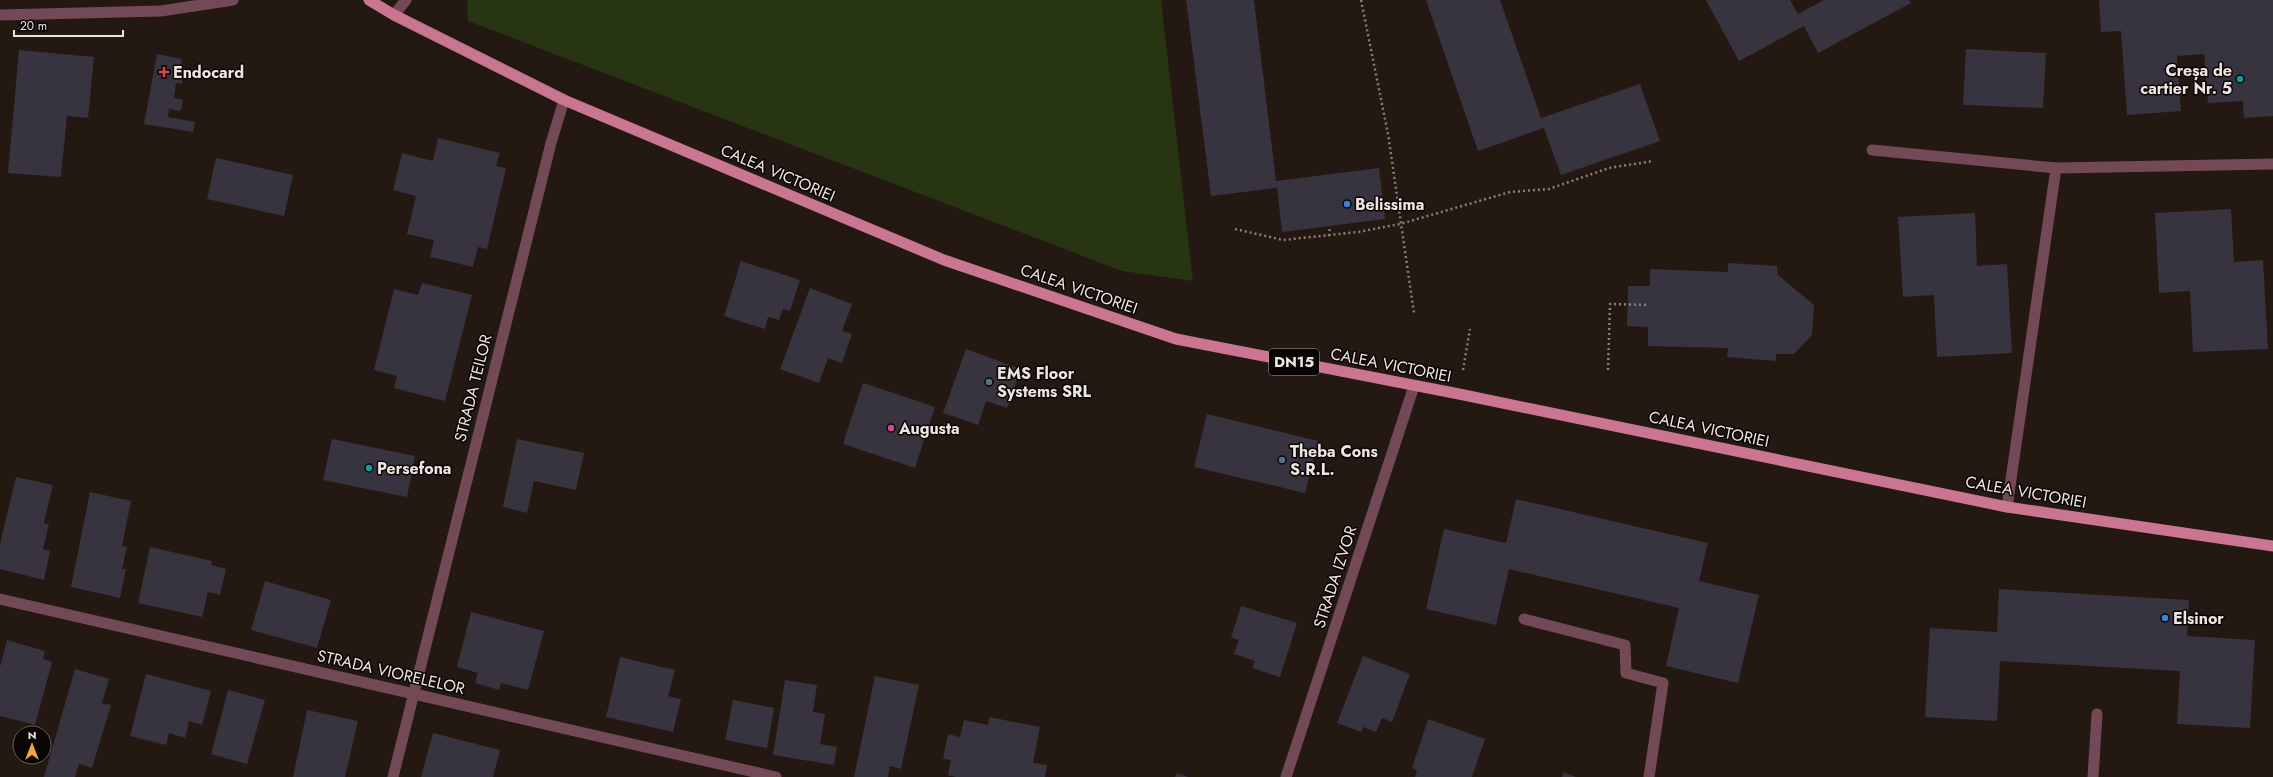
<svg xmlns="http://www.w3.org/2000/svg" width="2273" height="777" viewBox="0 0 2273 777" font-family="Jost,sans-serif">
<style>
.green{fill:#273512}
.building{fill:#37333f}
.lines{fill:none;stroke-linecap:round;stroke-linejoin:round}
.path{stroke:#8a7f7a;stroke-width:2.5;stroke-dasharray:2 3;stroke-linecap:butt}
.minor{stroke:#734956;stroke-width:11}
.tertiary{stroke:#734956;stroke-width:11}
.primary{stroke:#cb7690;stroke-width:11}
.health-dot{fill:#e0444e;stroke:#090504;stroke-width:1.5}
.culture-dot{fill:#0f9aa8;stroke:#090504;stroke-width:1.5}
.shop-dot{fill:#3f7fe0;stroke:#090504;stroke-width:1.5}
.service-dot{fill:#5c6f8a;stroke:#090504;stroke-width:1.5}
.hotel-dot{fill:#d1479c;stroke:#090504;stroke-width:1.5}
.labels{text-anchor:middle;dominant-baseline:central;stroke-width:3;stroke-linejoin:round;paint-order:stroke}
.shield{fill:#090504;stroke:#a9a29f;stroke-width:1}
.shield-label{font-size:15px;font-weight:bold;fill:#eee5e1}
.poi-label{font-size:16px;font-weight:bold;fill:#eee5e1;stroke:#090504;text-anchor:start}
.street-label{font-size:16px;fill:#eee5e1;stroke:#090504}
</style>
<rect width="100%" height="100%" fill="#241812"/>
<polygon class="green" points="467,0 1161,0 1193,281 1122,271 468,21"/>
<g class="building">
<polygon points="1186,0 1254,0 1276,181 1379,168 1385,219 1282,232 1277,188 1211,196"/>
<polygon points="1426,0 1500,0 1541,118 1640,84 1660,141 1561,175 1544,128 1478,151"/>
<polygon points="1706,0 1790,0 1798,14 1824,0 1909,0 1911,3 1818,53 1804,26 1739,61"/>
<polygon points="2099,0 2273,0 2273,116 2244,118 2243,101 2208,103 2204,54 2177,56 2181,111 2127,115 2121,31 2101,32"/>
<polygon points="1966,49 2046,53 2043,108 1963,105"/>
<polygon points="19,50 94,57 88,118 67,116 61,177 8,173"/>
<polygon points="157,54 182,59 180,72 184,73 182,84 176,83 174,98 183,100 181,111 169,109 168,117 195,122 193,132 144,124"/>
<polygon points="438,138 500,153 496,166 506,168 487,249 478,247 473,267 430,257 434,240 407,234 416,196 393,190 402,153 433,161"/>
<polygon points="216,158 293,175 284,216 207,199"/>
<polygon points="2231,209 2234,262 2263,260 2268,349 2193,352 2190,291 2159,293 2155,213"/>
<polygon points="1975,213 1977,266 2007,264 2012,353 1937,357 1934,295 1903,297 1898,217"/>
<polygon points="741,261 800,280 790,311 783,309 779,320 768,317 765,329 724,316"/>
<polygon points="1728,263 1777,266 1778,275 1814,305 1812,335 1794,354 1776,354 1776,361 1727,357 1728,348 1648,346 1648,327 1627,326 1628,286 1650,286 1650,269 1728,272"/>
<polygon points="422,283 472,295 445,401 394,388 397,376 374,370 394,289 418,295"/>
<polygon points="810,288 852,304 842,331 852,334 842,363 828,358 819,383 780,369"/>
<polygon points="966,349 1021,369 1007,408 986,401 978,425 943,413"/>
<polygon points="863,383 935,407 915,468 843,444"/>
<polygon points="1207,414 1318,441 1305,493 1194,467"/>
<polygon points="332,439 415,456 407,497 323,480"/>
<polygon points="517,439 584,453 576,490 534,481 527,513 503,507"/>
<polygon points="16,477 53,485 44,523 49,524 43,549 50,551 44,580 0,569 0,544"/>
<polygon points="90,492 131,501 122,546 127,547 122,569 126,569 120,598 71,587"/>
<polygon points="1516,499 1708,543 1699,581 1759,595 1738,683 1666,666 1679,608 1509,569 1496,625 1426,609 1444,529 1506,543"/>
<polygon points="150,547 212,561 211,565 226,569 220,595 208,592 202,617 138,603"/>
<polygon points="265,581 331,600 317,648 251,630"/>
<polygon points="1999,589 2189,600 2187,636 2255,640 2250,728 2177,724 2180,671 2000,661 1997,721 1925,717 1930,628 1997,632"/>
<polygon points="1241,606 1297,623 1280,677 1252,668 1255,661 1234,654 1239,640 1231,638"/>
<polygon points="471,612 544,631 528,690 501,683 499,690 475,683 478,673 457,667"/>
<polygon points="7,640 45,651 43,659 52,662 35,725 0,716 0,667"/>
<polygon points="1363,656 1410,674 1392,722 1382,718 1376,732 1363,727 1361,732 1337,723"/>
<polygon points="620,657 675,670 668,696 681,699 673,732 606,717"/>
<polygon points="75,669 109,679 102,703 111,705 92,768 79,764 75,777 44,777"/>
<polygon points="146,674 211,691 202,725 189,721 185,738 169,733 166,745 130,736"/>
<polygon points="875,676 919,685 901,769 890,766 888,777 854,777"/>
<polygon points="785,680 817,685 813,712 825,714 820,744 837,747 834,765 773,755"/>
<polygon points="228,690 265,700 247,764 211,754"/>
<polygon points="733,700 774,708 767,748 725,740"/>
<polygon points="307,710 358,721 345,777 293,777"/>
<polygon points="989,717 1040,727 1033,763 1047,765 1045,777 956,777 948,775 951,760 943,759 948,734 960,737 964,720 988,725"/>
<polygon points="1428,719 1485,739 1472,777 1415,777 1417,770 1412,768"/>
<polygon points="433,733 500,750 493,777 421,777"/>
<polygon points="1563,772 1576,777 1562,777"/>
<polygon points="1177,773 1188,777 1175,777"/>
</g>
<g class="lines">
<g class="path">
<polyline points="1361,0 1388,134 1414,313"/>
<polyline points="1235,229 1283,240 1358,232 1400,224 1510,192 1549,189 1609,168 1653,161"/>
<polyline points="1329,236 1330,226"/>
<polyline points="1463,370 1470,329"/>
<polyline points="1608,370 1610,304 1649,305"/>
</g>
<g class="minor">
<polyline points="394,15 406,0"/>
<polyline points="1872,150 2056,168 2273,164"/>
<polyline points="2007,507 2056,168"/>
<polyline points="0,599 776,777"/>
<polyline points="1524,619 1625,645 1626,673 1663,683 1649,777"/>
<polyline points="393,777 551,143 564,100"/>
<polyline points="1286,777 1414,386"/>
<polyline points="2093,777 2097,714"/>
</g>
<polyline class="tertiary" points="0,15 161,11 233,0"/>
<polyline class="primary" points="369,0 394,15 564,100 944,260 1176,339 1459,394 2007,507 2273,546"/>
</g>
<path class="health-dot" d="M162 66h4v4h4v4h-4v4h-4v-4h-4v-4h4z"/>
<g class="culture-dot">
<circle cx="2240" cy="79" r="4"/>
<circle cx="369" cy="468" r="4"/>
</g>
<g class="shop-dot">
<circle cx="1347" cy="204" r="4"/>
<circle cx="2165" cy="618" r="4"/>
</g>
<g class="service-dot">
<circle cx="989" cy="382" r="4"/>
<circle cx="1282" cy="460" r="4"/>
</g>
<circle class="hotel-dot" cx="891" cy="428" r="4"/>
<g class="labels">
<rect class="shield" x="1269" y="349" width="50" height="26" rx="3"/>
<g class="shield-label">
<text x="1294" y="362">DN15</text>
</g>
<g class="poi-label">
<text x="2232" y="70" text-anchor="end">Creșa de<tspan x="2232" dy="18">cartier Nr. 5</tspan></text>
<text x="173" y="72">Endocard</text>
<text x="1355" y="204">Belissima</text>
<text x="997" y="373">EMS Floor<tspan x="997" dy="18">Systems SRL</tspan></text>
<text x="899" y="428">Augusta</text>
<text x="1290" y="451">Theba Cons<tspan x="1290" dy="18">S.R.L.</tspan></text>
<text x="377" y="468">Persefona</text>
<text x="2173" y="618">Elsinor</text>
</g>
<g class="street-label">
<text transform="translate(778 173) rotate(23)">CALEA VICTORIEI</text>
<text transform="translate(1079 289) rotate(19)">CALEA VICTORIEI</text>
<text transform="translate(1391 365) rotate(11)">CALEA VICTORIEI</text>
<text transform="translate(473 388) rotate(-76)">STRADA TEILOR</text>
<text transform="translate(1709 429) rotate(12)">CALEA VICTORIEI</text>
<text transform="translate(2026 492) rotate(10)">CALEA VICTORIEI</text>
<text transform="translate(1335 577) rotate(-72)">STRADA IZVOR</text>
<text transform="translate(391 672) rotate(13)">STRADA VIORELELOR</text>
</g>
</g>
<g transform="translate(32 745)"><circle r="19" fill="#090504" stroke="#655f5c"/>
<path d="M0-3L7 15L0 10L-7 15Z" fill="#f3a442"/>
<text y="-6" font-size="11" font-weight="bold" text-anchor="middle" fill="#eee5e1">N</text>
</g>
<path d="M14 30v6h109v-6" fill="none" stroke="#eee5e1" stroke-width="2"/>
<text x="20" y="30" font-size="12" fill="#eee5e1" stroke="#090504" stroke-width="3" paint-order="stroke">20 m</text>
</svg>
